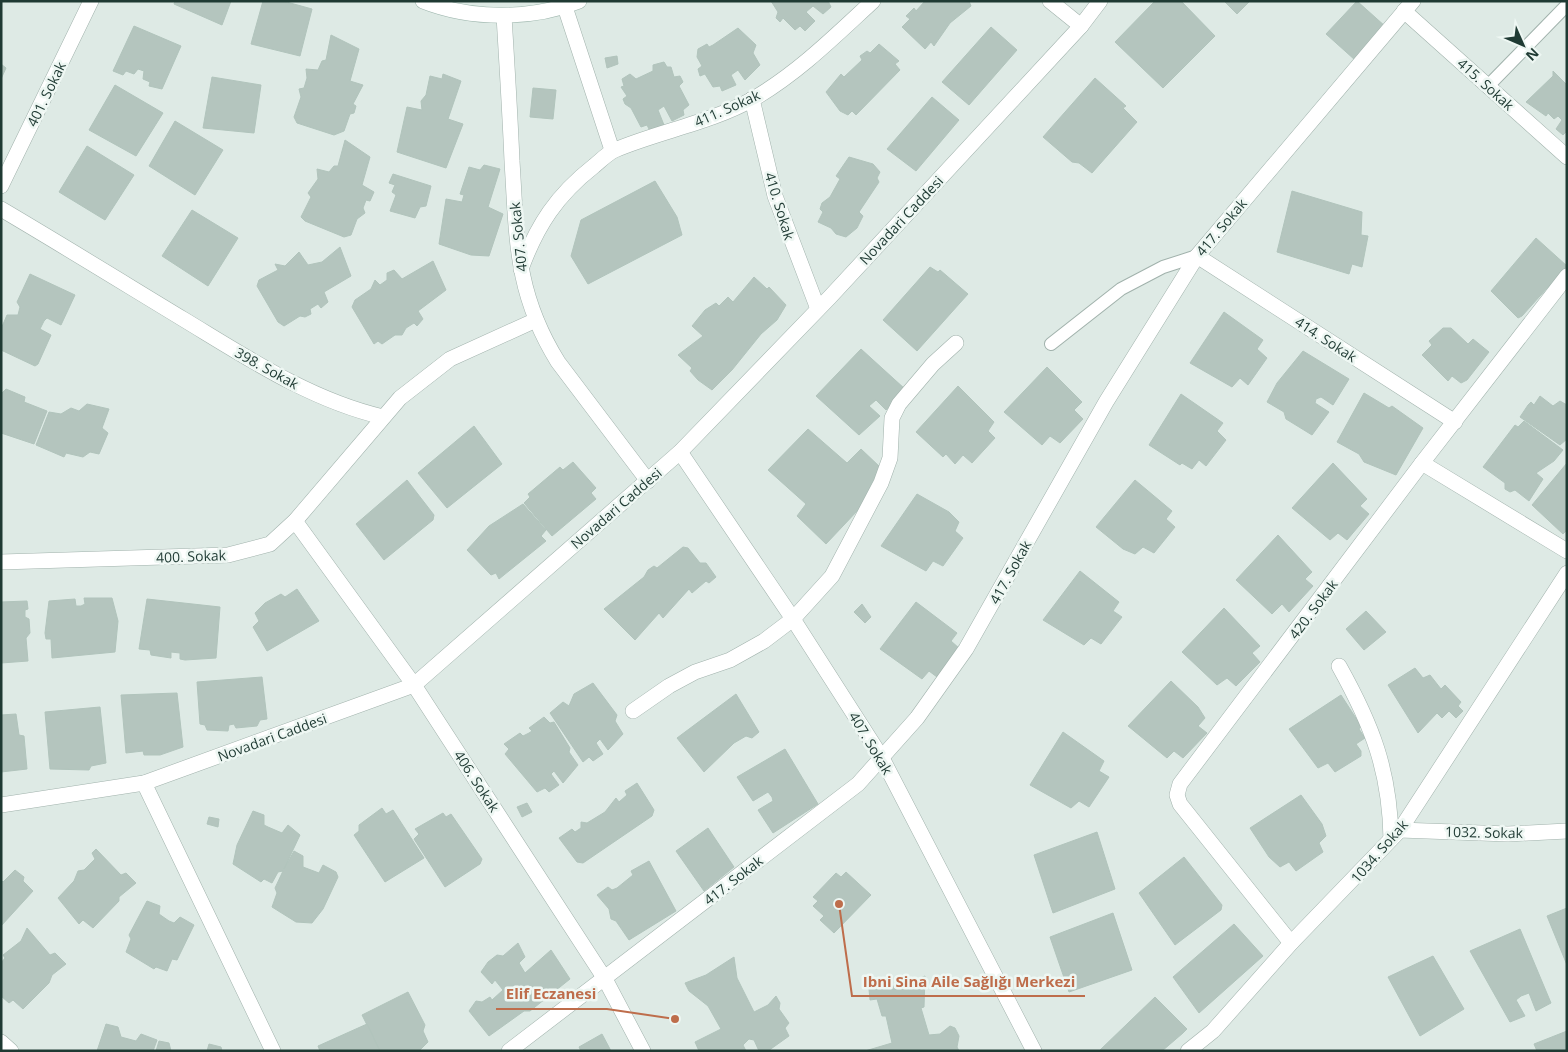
<svg xmlns="http://www.w3.org/2000/svg" width="1568" height="1052" viewBox="0 0 1568 1052" font-family="'Open Sans',sans-serif">
<style>
.building{fill:#b4c5be;stroke:#b1c4bc}
.lines{fill:none;stroke-linecap:round;stroke-linejoin:round}
.lane-casing{stroke:#a1b2ac;stroke-width:14}
.street-casing{stroke:#a1b2ac;stroke-width:16}
.secondary-casing{stroke:#9db6ad;stroke-width:16}
.lane{stroke:#fff;stroke-width:12}
.street{stroke:#fff;stroke-width:15}
.secondary{stroke:#fff;stroke-width:15}
.labels{text-anchor:middle;dominant-baseline:central;stroke-width:5;stroke-linejoin:round;paint-order:stroke}
.street-label{font-size:14px;fill:#1f3a33;stroke:#eef7f3}
.leader{fill:none;stroke:#be6d4b;stroke-width:2}
.callout-dot{fill:#be6d4b;stroke:#eef7f3;stroke-width:2}
.callout-label{font-size:15px;text-anchor:middle;font-weight:bold;fill:#be6d4b;stroke:#eef7f3;stroke-width:5;stroke-linejoin:round;paint-order:stroke}
</style>
<rect width="100%" height="100%" fill="#deeae5"/>
<g class="building">
<polygon points="175,1 231,1 222,25 174,4"/>
<polygon points="263,1 283,1 312,9 300,56 251,44"/>
<polygon points="771,1 828,1 831,7 823,14 813,6 806,12 815,21 805,31 800,26 795,30 783,18 780,22 776,18 778,12"/>
<polygon points="925,1 969,1 971,6 950,23 934,46 931,42 925,49 902,27 910,19 906,16 914,8 916,11"/>
<polygon points="1155,1 1181,1 1215,36 1163,88 1115,42"/>
<polygon points="1224,1 1250,1 1237,14"/>
<polygon points="1357,1 1386,27 1355,60 1326,34"/>
<polygon points="134,26 181,46 162,89 149,86 150,82 143,79 144,71 138,69 134,74 126,71 123,75 113,71"/>
<polygon points="991,27 1017,50 969,105 942,82"/>
<polygon points="738,28 756,45 753,53 760,65 745,80 738,70 731,75 736,85 722,91 720,86 713,87 705,74 700,76 698,69 702,66 697,57 698,49 707,44 709,47 713,45"/>
<polygon points="331,35 359,49 350,81 363,85 353,104 356,106 354,113 350,114 344,131 334,135 297,123 294,117 301,97 299,89 304,88 307,78 306,69 318,70 322,61 326,60"/>
<polygon points="879,44 899,61 895,64 900,70 856,115 852,111 848,115 840,111 826,92 841,74 844,77 862,60 860,56 867,51 870,53"/>
<polygon points="617,56 618,64 607,68 605,58"/>
<polygon points="664,62 667,67 671,67 674,77 680,76 683,82 679,86 689,105 683,110 684,115 672,121 664,106 658,110 664,125 650,131 647,125 641,127 631,108 625,104 623,99 627,96 621,87 624,86 622,79 630,74 636,79 653,71 653,65"/>
<polygon points="1,64 6,68 1,79"/>
<polygon points="1553,71 1567,85 1567,131 1563,135 1556,129 1562,120 1558,116 1554,119 1548,113 1546,116 1526,102 1553,76"/>
<polygon points="443,74 461,81 448,119 463,124 446,168 397,152 407,107 422,110 421,101 426,95 430,76 442,79"/>
<polygon points="212,77 261,85 254,133 203,128"/>
<polygon points="1095,78 1126,106 1123,108 1137,122 1092,173 1079,163 1072,162 1043,137"/>
<polygon points="115,85 163,113 136,156 89,130"/>
<polygon points="533,88 556,90 553,119 530,117"/>
<polygon points="932,97 959,120 916,171 887,149"/>
<polygon points="175,121 223,150 195,195 149,166"/>
<polygon points="345,140 370,157 362,185 374,192 370,201 366,200 363,208 365,213 357,219 351,235 344,237 305,221 301,217 311,197 308,193 318,179 317,169 329,172 334,166 338,166"/>
<polygon points="87,146 134,175 105,220 59,192"/>
<polygon points="849,157 873,164 880,172 877,178 879,182 859,212 863,216 857,228 846,237 836,234 831,228 818,222 823,212 820,209 822,203 830,197 840,179 836,176"/>
<polygon points="484,165 500,169 488,207 503,214 489,256 471,255 439,244 446,199 462,202 464,195 460,194 469,167 480,170"/>
<polygon points="393,174 431,186 426,206 420,207 415,218 390,211 396,195 392,192 395,185 389,183"/>
<polygon points="655,181 677,217 682,235 588,284 571,256 581,220"/>
<polygon points="1292,191 1362,212 1361,235 1368,236 1362,267 1352,264 1349,274 1277,252"/>
<polygon points="192,210 238,238 208,286 162,256"/>
<polygon points="1536,238 1567,266 1522,316 1518,318 1491,291"/>
<polygon points="340,247 351,276 324,292 328,302 321,308 318,304 310,309 311,314 305,317 300,316 284,326 278,322 257,286 259,280 278,270 275,264 285,266 299,252 308,265 322,262"/>
<polygon points="433,261 446,290 418,311 423,319 417,326 414,323 406,328 402,335 395,335 382,344 378,341 374,344 352,307 355,300 371,289 375,280 380,285 387,280 387,273 394,270 402,279"/>
<polygon points="930,267 938,272 940,270 968,294 917,351 883,320"/>
<polygon points="30,274 75,295 61,325 47,318 44,321 40,329 51,335 38,364 35,366 1,350 1,329 7,315 18,315 20,307 17,302"/>
<polygon points="754,277 767,289 769,287 786,305 777,320 761,334 732,370 712,390 698,380 690,371 692,368 678,355 703,336 692,326 705,310 716,303 719,306 728,297 733,302"/>
<polygon points="1224,312 1263,340 1257,349 1267,358 1248,385 1240,378 1232,387 1190,363"/>
<polygon points="1443,328 1451,328 1468,344 1473,339 1489,352 1467,380 1461,383 1452,376 1448,381 1422,355 1432,345 1429,341"/>
<polygon points="861,349 905,389 886,410 876,400 869,406 880,416 859,435 816,396"/>
<polygon points="1303,351 1349,379 1333,405 1321,397 1316,399 1315,403 1329,412 1312,435 1286,419 1284,412 1267,402 1277,383"/>
<polygon points="1047,367 1082,402 1074,410 1083,419 1060,443 1050,436 1042,445 1004,412"/>
<polygon points="958,386 994,422 988,431 995,438 972,463 963,455 955,464 946,454 943,457 916,432"/>
<polygon points="6,389 25,397 24,402 47,411 34,444 1,433 1,394"/>
<polygon points="1364,393 1389,408 1392,406 1423,428 1396,475 1364,462 1359,454 1337,442"/>
<polygon points="1181,394 1223,423 1217,431 1226,440 1206,466 1199,460 1192,469 1182,463 1180,465 1149,445"/>
<polygon points="1540,396 1553,406 1560,401 1567,405 1567,439 1560,445 1520,417 1528,405 1531,402 1534,405"/>
<polygon points="87,404 109,409 102,428 108,433 99,454 90,452 83,457 66,453 64,457 36,445 49,412 61,414 71,408 79,411"/>
<polygon points="1524,421 1563,450 1554,461 1536,473 1543,479 1529,501 1515,490 1510,492 1505,489 1505,483 1483,467 1515,425 1518,427"/>
<polygon points="474,426 502,464 447,508 418,473"/>
<polygon points="808,429 847,463 861,449 880,467 859,509 826,544 797,516 806,504 768,470"/>
<polygon points="573,462 596,488 591,493 596,499 552,536 524,503 530,497 528,494 560,467 563,470"/>
<polygon points="1333,463 1367,499 1360,506 1369,514 1347,540 1338,533 1330,540 1292,508"/>
<polygon points="1567,463 1567,530 1563,534 1532,505"/>
<polygon points="407,480 434,515 433,520 384,560 356,524"/>
<polygon points="1135,480 1172,511 1166,519 1175,527 1154,553 1143,547 1135,554 1123,549 1096,527"/>
<polygon points="917,494 949,512 959,522 955,531 963,538 943,566 933,561 926,571 881,546"/>
<polygon points="523,504 546,530 541,536 546,541 499,579 496,573 491,575 467,550 489,526"/>
<polygon points="1278,535 1312,572 1305,579 1313,586 1289,612 1282,604 1272,614 1236,580"/>
<polygon points="683,547 688,548 700,563 706,563 716,577 709,583 706,581 692,593 689,589 663,618 659,613 635,640 604,609 644,577 648,570 654,566 657,568"/>
<polygon points="1080,571 1119,602 1113,611 1122,617 1101,644 1091,638 1084,645 1043,620"/>
<polygon points="297,589 319,621 267,651 253,627 259,621 255,613 265,603 281,594 285,597"/>
<polygon points="84,598 112,598 118,621 115,652 52,658 51,639 46,639 45,633 49,601 75,599 76,606 81,606 85,604"/>
<polygon points="147,599 220,607 216,658 185,660 180,659 180,653 171,652 171,658 151,655 150,650 139,649"/>
<polygon points="27,601 28,609 25,610 25,617 29,619 30,633 26,638 28,661 1,663 1,602"/>
<polygon points="916,602 957,633 951,641 960,649 937,677 929,671 922,679 880,649"/>
<polygon points="862,604 871,617 865,623 854,612"/>
<polygon points="1224,608 1260,646 1252,653 1260,662 1236,686 1227,678 1217,685 1182,652"/>
<polygon points="1366,611 1386,632 1364,650 1346,629"/>
<polygon points="1415,668 1423,678 1430,675 1441,689 1445,685 1461,702 1458,706 1463,711 1456,718 1449,711 1442,718 1437,713 1418,733 1388,685"/>
<polygon points="262,677 267,719 260,720 257,726 236,728 234,724 229,725 228,731 207,730 205,725 200,724 197,682"/>
<polygon points="1171,681 1198,707 1205,718 1198,726 1207,733 1183,758 1174,751 1167,758 1128,726"/>
<polygon points="593,683 617,715 615,721 623,734 608,750 600,739 596,743 603,754 593,761 589,757 583,762 550,713 563,702 569,706 574,694"/>
<polygon points="177,693 183,747 160,755 144,755 143,751 126,753 121,695"/>
<polygon points="736,694 759,732 752,738 746,736 734,743 704,772 677,738"/>
<polygon points="1341,695 1361,726 1359,729 1365,738 1356,744 1361,751 1361,756 1335,772 1328,763 1318,768 1289,729"/>
<polygon points="100,707 106,763 91,766 89,770 50,769 45,712"/>
<polygon points="16,714 19,735 24,736 27,769 1,772 1,715"/>
<polygon points="544,717 550,723 554,722 570,748 569,752 578,765 563,783 554,771 551,774 559,785 549,792 545,788 537,792 505,754 509,749 504,744 520,733 523,736 529,733 532,731 529,728"/>
<polygon points="1063,732 1104,761 1099,771 1109,777 1089,807 1079,801 1071,808 1030,785"/>
<polygon points="785,749 818,804 773,833 758,810 773,801 772,797 768,792 753,801 737,777"/>
<polygon points="637,783 654,810 652,816 583,863 577,862 559,838 572,829 575,832 581,828 581,822 587,823 605,812 616,798 619,802 627,795 625,791"/>
<polygon points="1301,795 1322,824 1326,836 1319,843 1323,852 1296,871 1289,862 1280,867 1269,857 1250,828"/>
<polygon points="527,803 532,812 522,817 517,807"/>
<polygon points="382,808 386,814 393,810 424,858 385,882 354,835 359,831 359,825"/>
<polygon points="253,811 264,815 264,825 268,827 282,833 288,825 300,835 284,869 294,851 303,856 303,867 319,873 323,865 336,872 338,877 323,909 312,923 296,922 272,907 277,893 275,888 283,871 278,872 272,883 264,879 261,882 233,864 237,845"/>
<polygon points="443,813 446,817 451,814 482,859 480,864 445,887 414,839 419,834 415,829"/>
<polygon points="209,817 219,819 218,827 207,824"/>
<polygon points="708,828 734,867 704,891 676,851"/>
<polygon points="1097,832 1115,889 1053,913 1034,855"/>
<polygon points="96,849 121,875 126,873 136,883 119,897 119,901 93,928 83,920 79,924 58,898 74,881 78,871 84,870 95,859 92,853"/>
<polygon points="1184,857 1222,905 1221,910 1175,945 1139,893"/>
<polygon points="649,861 676,911 629,940 616,921 611,919 609,909 597,895 608,887 612,890 617,888 633,875 631,871"/>
<polygon points="15,870 24,877 23,881 33,891 1,926 1,880 3,882"/>
<polygon points="846,872 871,895 834,933 820,920 824,916 813,906 818,901 813,897 836,873 841,877"/>
<polygon points="147,901 160,906 159,914 169,921 174,923 180,917 194,925 177,960 172,959 167,971 156,967 154,969 126,952 131,939 129,935"/>
<polygon points="1567,908 1567,965 1547,916"/>
<polygon points="1113,913 1132,970 1069,992 1050,937"/>
<polygon points="1234,924 1263,956 1199,1013 1173,977"/>
<polygon points="27,928 50,955 55,953 66,964 52,975 49,983 23,1009 13,1000 9,1003 1,996 1,963 5,958 3,955 21,941"/>
<polygon points="1520,929 1551,1003 1536,1011 1529,993 1521,996 1516,1000 1525,1016 1510,1022 1470,951"/>
<polygon points="518,943 525,957 519,963 525,973 551,950 570,979 530,1011 524,1011 489,1036 469,1011 476,1001 482,1002 490,997 492,1000 503,990 495,980 492,984 481,972 488,962 497,955 503,956"/>
<polygon points="1433,956 1464,1009 1420,1036 1388,977"/>
<polygon points="734,957 737,978 754,1012 768,1005 776,996 780,1003 779,1009 789,1023 785,1028 789,1036 768,1051 759,1051 754,1040 749,1039 743,1045 746,1051 699,1051 695,1042 721,1029 708,1006 689,991 685,983 706,975"/>
<polygon points="925,976 924,1007 921,1008 929,1035 940,1034 950,1026 955,1028 959,1036 957,1047 959,1051 865,1051 892,1043 886,1016 882,1016 877,999 870,1000 869,989 903,985"/>
<polygon points="408,992 425,1025 423,1031 428,1042 419,1051 380,1051 362,1015"/>
<polygon points="1155,997 1187,1029 1183,1033 1162,1051 1099,1051"/>
<polygon points="106,1024 118,1027 121,1037 136,1041 141,1034 157,1040 153,1051 97,1051"/>
<polygon points="367,1024 380,1051 320,1051 318,1046"/>
<polygon points="1567,1031 1567,1051 1537,1051 1534,1044"/>
<polygon points="602,1034 611,1051 581,1051 579,1047"/>
<polygon points="159,1041 169,1043 171,1051 156,1051"/>
<polygon points="209,1044 221,1047 222,1051 207,1051"/>
</g>
<g class="lines">
<defs>
<g id="lane">
<polyline points="1488,86 1567,5"/>
<polyline points="1051,344 1121,289 1163,267 1197,256"/>
</g>
<g id="street">
<polyline points="1050,1 1081,26"/>
<polyline points="565,7 612,150"/>
<polyline points="1404,11 1567,157"/>
<path d="M 504,16 C 507,65 510,113 512,161 C 517,239 515,293 558,362 L 648,481"/>
<polyline points="752,99 775,196 818,309"/>
<polyline points="1,186 91,1"/>
<path d="M 1,209 C 62,245 122,282 183,319 C 246,357 310,400 383,417"/>
<polyline points="1197,256 1455,422"/>
<path d="M 521,269 C 537,225 557,195 594,166 C 600,161 608,153 615,150 C 660,131 710,123 753,99 C 798,73 835,36 873,1"/>
<polyline points="680,452 793,619 882,758 1034,1051"/>
<polyline points="1422,463 1567,551"/>
<polyline points="295,521 414,685 605,979 643,1051"/>
<polyline points="1,562 228,555 270,544 295,521 400,398 450,359 536,320"/>
<path d="M 1339,666 C 1372,725 1390,771 1391,839"/>
<polyline points="633,711 669,686 695,672 730,660 764,641 793,619 832,576 881,483 890,458 892,418 899,404 933,364 956,343"/>
<polyline points="144,783 273,1051"/>
<polyline points="1,805 144,783 414,685 680,452 830,297 1081,26 1100,1"/>
<polyline points="1400,830 1508,834 1567,831"/>
<polyline points="1291,943 1180,804 1177,795 1180,784 1422,463 1567,276"/>
<polyline points="1,1042 11,1051"/>
<polyline points="509,1051 858,784 917,718 966,649 1106,402 1197,256 1413,1"/>
<polyline points="1188,1051 1213,1031 1291,943 1400,830 1567,573"/>
</g>
<path id="secondary" d="M 423,1 C 471,20 532,20 579,1"/>
</defs>
<use href="#lane" class="lane-casing"/>
<use href="#street" class="street-casing"/>
<use href="#secondary" class="secondary-casing"/>
<use href="#lane" class="lane"/>
<use href="#street" class="street"/>
<use href="#secondary" class="secondary"/>
</g>
<g class="labels">
<g class="street-label">
<text transform="translate(1486 84) rotate(42)">415. Sokak</text>
<text transform="translate(46 94) rotate(-64)">401. Sokak</text>
<text transform="translate(727 108) rotate(-24)">411. Sokak</text>
<text transform="translate(780 206) rotate(73)">410. Sokak</text>
<text transform="translate(901 220) rotate(-47)">Novadari Caddesi</text>
<text transform="translate(1221 227) rotate(-50)">417. Sokak</text>
<text transform="translate(518 237) rotate(-96)">407. Sokak</text>
<text transform="translate(1326 339) rotate(33)">414. Sokak</text>
<text transform="translate(267 368) rotate(29)">398. Sokak</text>
<text transform="translate(616 508) rotate(-41)">Novadari Caddesi</text>
<text transform="translate(191 556) rotate(-2)">400. Sokak</text>
<text transform="translate(1010 572) rotate(-61)">417. Sokak</text>
<text transform="translate(1313 609) rotate(-53)">420. Sokak</text>
<text transform="translate(272 737) rotate(-20)">Novadari Caddesi</text>
<text transform="translate(871 743) rotate(59)">407. Sokak</text>
<text transform="translate(477 781) rotate(57)">406. Sokak</text>
<text transform="translate(1484 832) rotate(1)">1032. Sokak</text>
<text transform="translate(1379 851) rotate(-49)">1034. Sokak</text>
<text transform="translate(733 880) rotate(-38)">417. Sokak</text>
</g>
</g>
<path class="leader" d="M839 904L852 996H1085M675 1019L607 1009H496"/>
<g class="callout-dot">
<circle cx="839" cy="904" r="5"/>
<circle cx="675" cy="1019" r="5"/>
</g>
<g class="callout-label">
<text x="969" y="987">Ibni Sina Aile Sağlığı Merkezi</text>
<text x="551" y="999">Elif Eczanesi</text>
</g>
<rect width="1568" height="1052" fill="none" stroke="#1f3a33" stroke-width="5"/>
<g transform="translate(1523 45) rotate(135)" stroke="#eef7f3" stroke-width="4" paint-order="stroke">
<path d="M0-4L9 19L0 12L-9 19Z" fill="#1f3a33"/>
<text y="-8" font-size="14" font-weight="bold" text-anchor="middle" fill="#1f3a33">N</text>
</g>
</svg>
